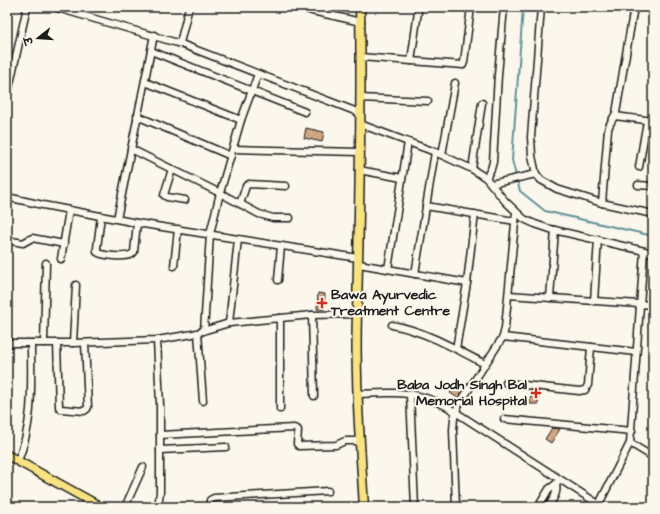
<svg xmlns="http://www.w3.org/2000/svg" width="660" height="514" viewBox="0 0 660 514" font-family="'Architects Daughter','Playpen Sans Deva',sans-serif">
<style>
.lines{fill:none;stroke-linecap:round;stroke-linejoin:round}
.stream{stroke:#619298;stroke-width:2}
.building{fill:url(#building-hatch);stroke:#1c1c1c}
.minor-casing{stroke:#1c1c1c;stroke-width:9}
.major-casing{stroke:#1c1c1c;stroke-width:11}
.minor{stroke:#fbf7ec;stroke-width:6}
.major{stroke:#f8e281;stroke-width:8}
.poi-dot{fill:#c8321e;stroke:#fbf7ec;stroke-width:1.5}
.labels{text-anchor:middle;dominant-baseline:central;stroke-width:4;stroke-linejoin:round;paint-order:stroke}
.poi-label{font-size:14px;font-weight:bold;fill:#1c1c1c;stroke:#fbf7ec;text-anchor:start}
</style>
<defs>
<pattern id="building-hatch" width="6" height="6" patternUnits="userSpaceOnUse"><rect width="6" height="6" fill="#d5aa86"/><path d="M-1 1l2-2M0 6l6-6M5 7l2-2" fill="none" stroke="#b69273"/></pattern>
</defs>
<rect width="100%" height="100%" fill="#fbf7ec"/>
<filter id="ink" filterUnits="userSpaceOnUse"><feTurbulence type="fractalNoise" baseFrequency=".025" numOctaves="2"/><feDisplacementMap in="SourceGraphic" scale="8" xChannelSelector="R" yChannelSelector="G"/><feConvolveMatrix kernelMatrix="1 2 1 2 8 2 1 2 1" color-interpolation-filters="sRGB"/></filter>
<g filter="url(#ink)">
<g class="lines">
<polyline class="stream" points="523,7 512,160 520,191 545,211 653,236"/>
</g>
<g class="building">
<polygon points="323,7 342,7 340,13 323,9"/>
<polygon points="306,128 324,132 322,142 304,138"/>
<polygon points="318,293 325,294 324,309 317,309"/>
<polygon points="458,381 462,383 458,391 461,393 458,398 450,393"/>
<polygon points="531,390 539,391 538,404 530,404"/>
<polygon points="552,428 560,429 551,443 545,439"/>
</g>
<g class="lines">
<defs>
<g id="minor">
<polyline points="54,7 181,44 360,113"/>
<polyline points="300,7 312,11 361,22"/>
<polyline points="180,43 189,7"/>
<polyline points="151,51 305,112"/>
<polyline points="360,57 463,65 464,62 471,7"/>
<polyline points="411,61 418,12"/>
<polyline points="145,82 241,120"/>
<polyline points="7,97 27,7"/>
<polyline points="360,98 428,101"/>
<polyline points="137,116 231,156"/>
<polyline points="615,116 653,121"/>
<polyline points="360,124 435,152 472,169 486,178 505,201 524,219 535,224 550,229 653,253"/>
<polyline points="131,149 220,193 259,214 273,218 290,218"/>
<polyline points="233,149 360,152"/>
<polyline points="442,155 455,83"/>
<polyline points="639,167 647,121"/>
<polyline points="172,169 164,195 167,197 185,200"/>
<polyline points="472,169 482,103"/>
<polyline points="359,170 402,178"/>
<polyline points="536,174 541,180 557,189 602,203 653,214"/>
<polyline points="486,178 491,169 493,162 498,75 504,7"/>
<polyline points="491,184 536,174 532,156 531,137 541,7"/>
<polyline points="638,185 653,186"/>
<polyline points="7,197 43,205 137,223 358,258"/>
<polyline points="602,203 608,129 610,124 616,113 634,7"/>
<polyline points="240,204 246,186 249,184 286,186"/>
<polyline points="426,206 515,221"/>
<path d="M 101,216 L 97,248 L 97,252 C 102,256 126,258 132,254 L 134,252 L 137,223"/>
<polyline points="117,219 154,35"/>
<polyline points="7,240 23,243 32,238 64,244"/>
<polyline points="61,259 69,210"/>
<polyline points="359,264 467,283"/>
<polyline points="174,266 178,229"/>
<polyline points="388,269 408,142"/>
<polyline points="415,274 435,152"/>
<polyline points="278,280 281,246"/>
<polyline points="509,295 653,305"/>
<polyline points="550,298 555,230"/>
<polyline points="594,301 598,239"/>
<polyline points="312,315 314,396"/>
<polyline points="280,318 280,409"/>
<polyline points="229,323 238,239"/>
<path d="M 392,325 C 425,331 456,349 485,364"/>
<polyline points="204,331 210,234 220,193 241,120 258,74"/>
<polyline points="198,333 203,401"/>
<polyline points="503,337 636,352"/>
<polyline points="157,340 160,405 160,492 158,507"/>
<polyline points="7,343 73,343 157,340 193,334 229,323 312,315 357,314"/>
<polyline points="44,343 46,263"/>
<polyline points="57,343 59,407 61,409 84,411 87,409 88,407 85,343"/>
<polyline points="73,343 76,285"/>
<polyline points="456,349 467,283 475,214"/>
<polyline points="506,383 579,391 585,390 588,385 591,347"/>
<path d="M 358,394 C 380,393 404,391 426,398 C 433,400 440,403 446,406 L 603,507"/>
<polyline points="410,394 415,507"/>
<polyline points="504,419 632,431"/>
<polyline points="160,435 294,428 297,429 298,430 297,444 299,446 336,445 345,441 360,441"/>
<polyline points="630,443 653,457"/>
<polyline points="160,450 226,447"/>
<path d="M 18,461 C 34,421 31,385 31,343"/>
<polyline points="599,504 630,443 644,251"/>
<polyline points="125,507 143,467"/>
<polyline points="210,507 210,500 214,498 328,491"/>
<polyline points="456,507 453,430 454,418 458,406 497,346 503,337 505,328 516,213"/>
<polyline points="538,507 549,489 556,484 559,479"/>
<path d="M 548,507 C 553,499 558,494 556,484"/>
</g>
<g id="major">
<path d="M 360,7 C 362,109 359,211 357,313 C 355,378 360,443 364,507"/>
<polyline points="7,455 101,507"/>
</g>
</defs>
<use href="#minor" class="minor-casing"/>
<use href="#major" class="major-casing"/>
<use href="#minor" class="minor"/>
<use href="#major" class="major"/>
</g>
</g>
<g class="poi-dot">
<path d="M320 297h4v4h4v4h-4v4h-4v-4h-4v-4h4z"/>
<path d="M534 387h4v4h4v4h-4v4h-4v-4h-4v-4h4z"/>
</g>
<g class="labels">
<g class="poi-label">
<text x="331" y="295">Bawa Ayurvedic<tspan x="331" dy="16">Treatment Centre</tspan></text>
<text x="527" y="385" text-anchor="end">Baba Jodh Singh Bal<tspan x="527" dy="16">Memorial Hospital</tspan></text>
</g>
</g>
<rect width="660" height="514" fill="none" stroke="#fbf7ec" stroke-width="24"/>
<rect x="12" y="12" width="636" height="490" fill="none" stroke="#1c1c1c" stroke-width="1.5" filter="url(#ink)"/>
<g transform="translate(38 38) rotate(253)" stroke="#fbf7ec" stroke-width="3" paint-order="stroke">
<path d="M0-3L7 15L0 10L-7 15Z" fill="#1c1c1c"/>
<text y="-6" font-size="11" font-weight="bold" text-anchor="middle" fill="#1c1c1c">उ</text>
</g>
</svg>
